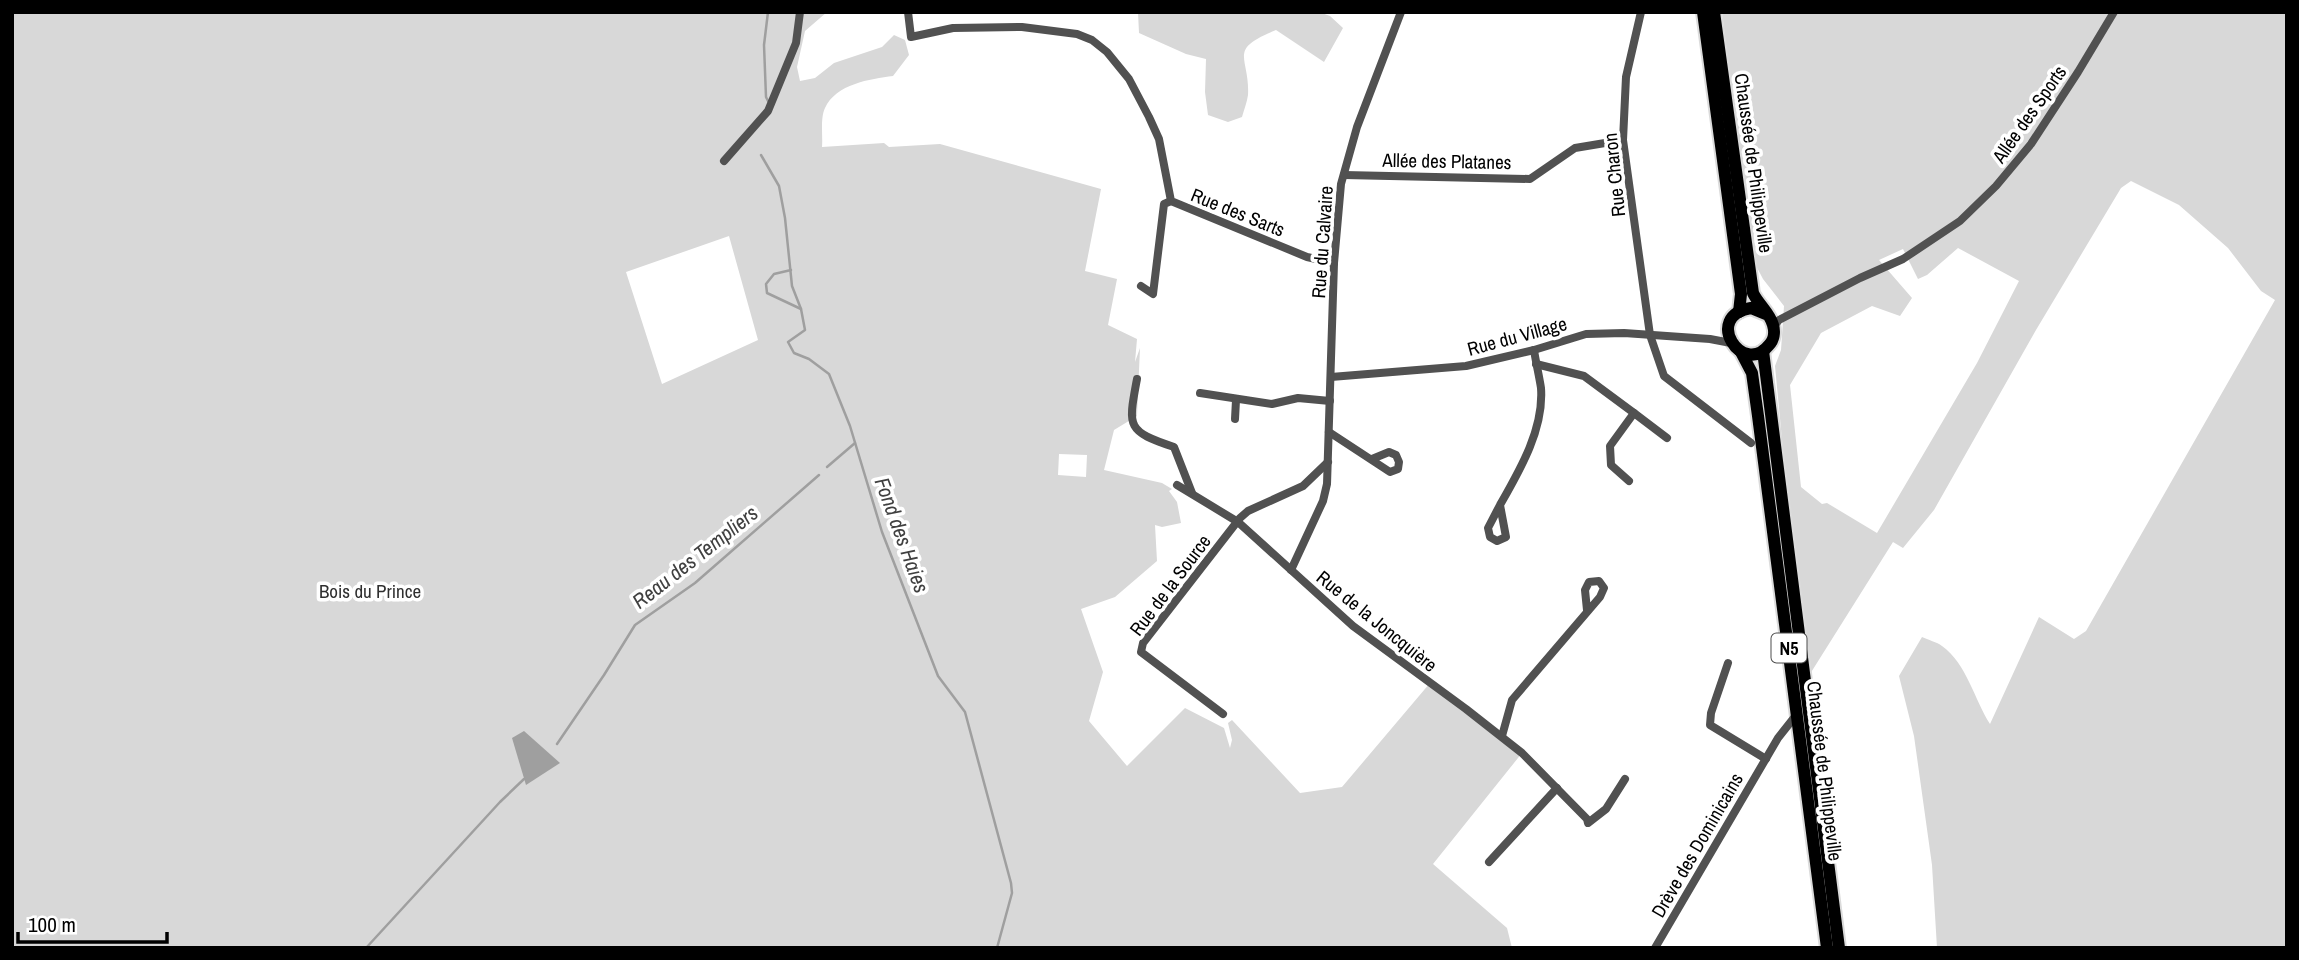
<svg xmlns="http://www.w3.org/2000/svg" width="2299" height="960" viewBox="0 0 2299 960" font-family="'Archivo Narrow',sans-serif">
<style>
.green{fill:#d8d8d8;fill-rule:evenodd}
.water{fill:#9f9f9f}
.lines{fill:none;stroke-linecap:round;stroke-linejoin:round}
.stream{stroke:#9f9f9f;stroke-width:2.5}
.primary-casing{stroke:#dbdbdb;stroke-width:16}
.street{stroke:#515151;stroke-width:8}
.primary{stroke:#000;stroke-width:12}
.labels{text-anchor:middle;dominant-baseline:central;stroke-width:7;stroke-linejoin:round;paint-order:stroke}
.shield{fill:#fff;stroke:#4c4c4c;stroke-width:2}
.shield-label{font-size:18px;font-weight:bold;fill:#000}
.street-label{font-size:19px;fill:#000;stroke:#fff}
.park-label{font-size:19px;fill:#2f2f2f;stroke:#fff}
.water-label{font-size:21px;font-style:italic;fill:#404040;stroke:#fff}
</style>
<rect width="100%" height="100%" fill="#fff"/>
<g class="green">
<path d="M 12,12 L 827,12 L 805,31 L 797,67 L 800,81 L 815,78 L 834,63 L 882,47 L 894,35 L 905,40 L 909,55 L 893,76 C 870,79 836,84 825,108 C 820,118 823,137 822,147 L 884,143 L 889,147 L 940,144 L 1101,189 L 1085,271 L 1117,279 L 1108,325 L 1137,339 L 1135,362 L 1140,348 L 1137,416 L 1114,430 L 1104,470 L 1162,483 L 1172,489 L 1169,491 L 1177,502 L 1181,523 L 1162,527 L 1155,525 L 1157,561 L 1115,597 L 1081,609 L 1103,672 L 1089,721 L 1127,766 L 1185,708 L 1224,728 L 1230,748 L 1232,740 L 1228,723 L 1232,720 L 1300,793 L 1342,787 L 1430,683 L 1522,753 L 1433,864 L 1507,928 L 1512,948 L 12,948 ZM 729,236 L 758,340 L 662,384 L 626,272 ZM 1059,454 L 1087,455 L 1086,477 L 1058,475 Z"/>
<path d="M 1138,12 L 1319,12 L 1330,16 L 1343,28 L 1324,62 L 1276,30 C 1226,50 1250,56 1248,95 C 1247,102 1244,110 1242,117 L 1228,122 L 1208,115 L 1205,92 L 1206,59 L 1186,54 L 1139,33 Z"/>
<path d="M 1722,12 L 2287,12 L 2287,948 L 1937,948 L 1932,865 L 1914,736 L 1899,676 L 1922,637 C 1928,640 1937,642 1942,646 C 1967,664 1974,699 1990,724 L 2039,617 L 2074,639 L 2086,631 L 2275,300 L 2261,291 L 2228,248 L 2179,205 L 2131,181 L 2121,188 L 2036,330 L 1934,510 L 1903,548 L 1893,542 L 1810,674 L 1790,524 L 1775,366 L 1781,350 L 1784,306 L 1763,279 L 1752,258 ZM 1958,248 L 2019,281 L 1977,363 L 1877,533 L 1827,503 L 1822,504 L 1801,487 L 1790,385 L 1821,333 L 1872,306 L 1900,316 L 1912,298 L 1879,260 L 1903,249 L 1918,279 L 1927,275 Z"/>
</g>
<polygon class="water" points="524,731 560,763 526,785 512,738"/>
<g class="lines">
<g class="stream">
<polyline points="768,12 764,45 766,97 768,101"/>
<polyline points="761,155 779,186 785,218 792,286 801,309 805,330 788,342 794,353 809,359 829,374 850,426 882,532 938,676 965,712 1011,883 1012,893 997,948"/>
<polyline points="791,270 774,274 766,284 767,293 801,309"/>
<polyline points="827,467 855,443"/>
<polyline points="557,744 604,675 635,625 695,583 819,475"/>
<polyline points="366,948 500,802 524,779"/>
</g>
<defs>
<g id="primary">
<polyline points="1703,12 1741,294 1739,312"/>
<path d="M 1714,12 L 1753,293 C 1758,304 1770,313 1773,325 C 1775,332 1774,340 1769,345 C 1743,378 1702,316 1751,308 L 1768,315"/>
<polyline points="1763,351 1839,948"/>
<polyline points="1741,352 1752,373 1758,416 1827,948"/>
</g>
</defs>
<use href="#primary" class="primary-casing"/>
<g class="street">
<polyline points="908,12 911,37 953,28 1022,27 1077,34 1092,40 1107,52 1129,79 1149,117 1159,139 1171,201 1307,257 1334,263"/>
<polyline points="1641,12 1626,77 1623,140 1650,335 1664,376 1751,443"/>
<polyline points="724,161 768,111 796,43 800,12"/>
<polyline points="1344,175 1530,179 1575,148 1623,140"/>
<polyline points="1141,286 1153,294 1164,204 1171,201"/>
<polyline points="1774,326 1779,320 1860,278 1903,259 1960,221 1996,186 2031,144 2078,72 2114,12"/>
<polyline points="1536,364 1584,376 1634,413 1610,446 1611,465 1629,481"/>
<polyline points="1331,377 1466,366 1534,350 1586,334 1624,333 1710,339 1731,343"/>
<path d="M 1137,379 C 1128,427 1126,431 1174,447 L 1192,493"/>
<polyline points="1200,393 1272,404 1298,398 1330,401"/>
<polyline points="1634,413 1667,438"/>
<polyline points="1235,419 1236,400"/>
<polyline points="1329,432 1390,472 1398,469 1399,462 1396,455 1389,452 1372,459"/>
<polyline points="1177,485 1238,522 1353,626 1466,709 1522,753 1587,819 1588,823 1606,809 1625,779"/>
<path d="M 1500,505 L 1488,528 L 1490,537 L 1497,541 L 1506,537 L 1500,505 C 1520,470 1544,429 1541,388 C 1539,375 1536,363 1534,350"/>
<polyline points="1291,570 1323,501 1327,484 1334,263 1341,184 1357,127 1401,12"/>
<polyline points="1728,663 1711,713 1710,725 1766,759"/>
<polyline points="1223,714 1141,652 1143,643 1240,518 1248,511 1303,486 1328,462"/>
<polyline points="1502,736 1512,700 1600,597 1604,588 1599,581 1589,582 1585,590 1587,610"/>
<polyline points="1489,862 1557,788"/>
<polyline points="1655,948 1778,738 1797,714"/>
</g>
<use href="#primary" class="primary"/>
</g>
<g class="labels">
<rect class="shield" x="1771.5" y="633.5" width="35" height="29" rx="5"/>
<g class="shield-label">
<text x="1789" y="648">N5</text>
</g>
<g class="street-label">
<text transform="translate(2029 114) rotate(-55)">Allée des Sports</text>
<text transform="translate(1447 161) rotate(1)">Allée des Platanes</text>
<text transform="translate(1754 163) rotate(82)">Chaussée de Philippeville</text>
<text transform="translate(1614 175) rotate(-96)">Rue Charon</text>
<text transform="translate(1238 212) rotate(22)">Rue des Sarts</text>
<text transform="translate(1322 242) rotate(-86)">Rue du Calvaire</text>
<text transform="translate(1517 336) rotate(-15)">Rue du Village</text>
<text transform="translate(1170 585) rotate(-53)">Rue de la Source</text>
<text transform="translate(1377 621) rotate(39)">Rue de la Joncquière</text>
<text transform="translate(1825 771) rotate(83)">Chaussée de Philippeville</text>
<text transform="translate(1697 845) rotate(-60)">Drève des Dominicains</text>
</g>
<g class="park-label">
<text x="370" y="591">Bois du Prince</text>
</g>
<g class="water-label">
<text transform="translate(902 535) rotate(70)">Fond des Haies</text>
<text transform="translate(695 557) rotate(-38)">Reau des Templiers</text>
</g>
</g>
<rect width="2299" height="960" fill="none" stroke="#000000" stroke-width="28"/>
<path d="M18 932v10h149v-10" fill="none" stroke="#000000" stroke-width="3.5"/>
<text x="28" y="932" font-size="21" fill="#000000" stroke="#ffffff" stroke-width="5" paint-order="stroke">100 m</text>
</svg>
